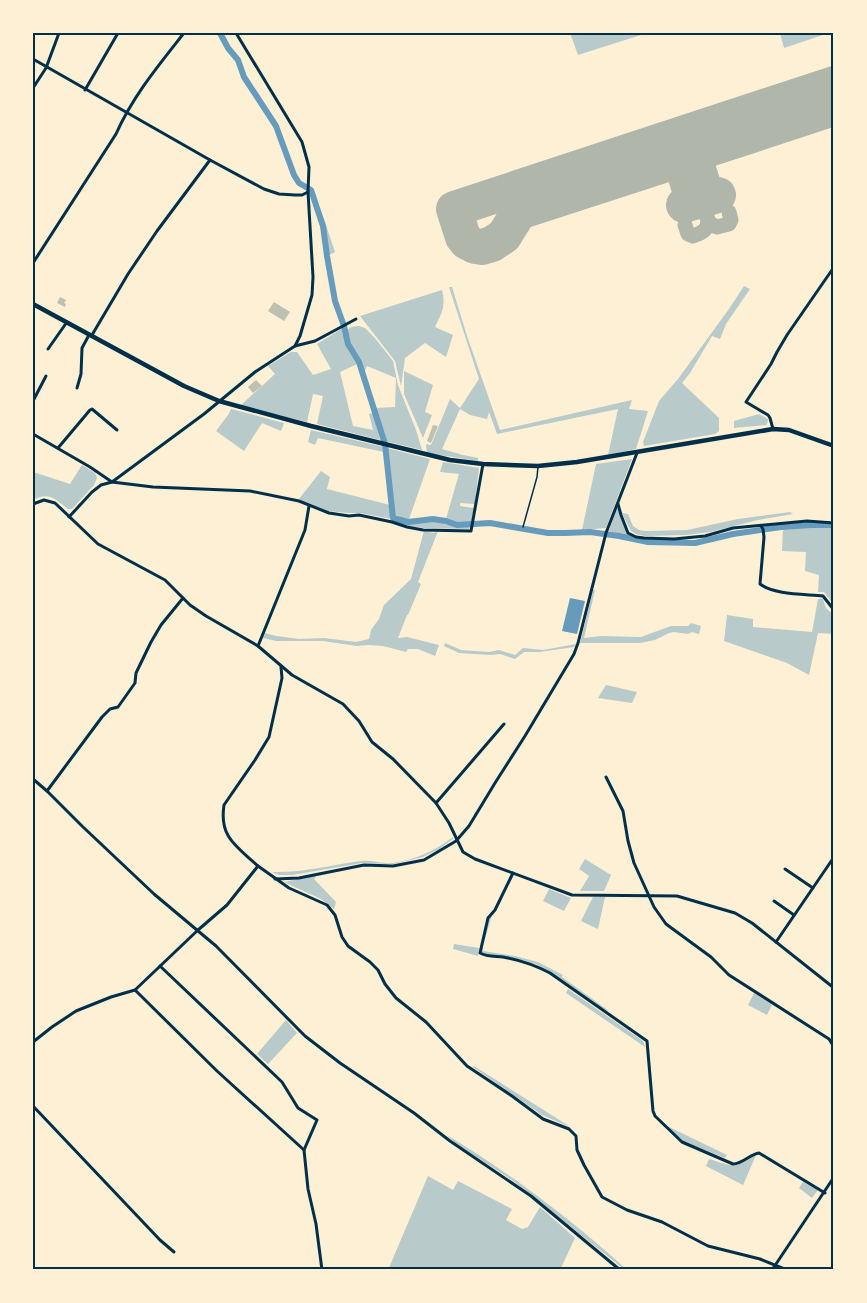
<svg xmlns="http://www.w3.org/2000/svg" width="867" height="1303" viewBox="0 0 867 1303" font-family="'Zilla Slab',serif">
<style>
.green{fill:#b9caca}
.water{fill:#669bbc}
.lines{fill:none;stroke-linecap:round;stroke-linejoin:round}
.canal{stroke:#669bbc;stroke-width:6}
.taxiway{stroke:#b1b6ab;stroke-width:15}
.runway{stroke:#b1b6ab;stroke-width:36}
.building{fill:#bec0b2}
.service{stroke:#003049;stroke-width:1.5}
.minor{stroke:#003049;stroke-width:3}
.primary{stroke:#003049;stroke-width:4.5}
.neatline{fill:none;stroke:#003049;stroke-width:2}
</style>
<rect width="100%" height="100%" fill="#fdf0d5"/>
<g class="green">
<polygon points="570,33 647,33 578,55"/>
<polygon points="780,33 829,33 784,48"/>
<polygon points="317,203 326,225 335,252 327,256 324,226"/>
<polygon points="744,286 750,289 726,324 720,339 712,336 690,373 682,383 719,418 719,431 715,434 644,446 643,442 659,401 678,379 729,309"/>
<polygon points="449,287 452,287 467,336 500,430 632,400 629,409 648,411 636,449 608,455 618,409 497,434 489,412 487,419 470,415 460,409 442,449 463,455 478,458 478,461 427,453 426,444 431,445 450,399 460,408 479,379"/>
<path d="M 442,290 C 446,307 442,312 435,327 L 453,335 L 446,357 L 425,343 L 405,358 L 401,386 L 395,361 L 360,316 Z"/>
<polygon points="359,326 365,328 374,337 393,361 398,385 416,430 422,450 385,441 375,408 395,407 396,378 367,366 364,373 362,362 349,345 346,331 351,327"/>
<polygon points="343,328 348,348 357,364 340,372 353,426 373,430 369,414 373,413 380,440 317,424 323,396 313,394 307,422 240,406 275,374 268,366 291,352 297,352 313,375 331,369 317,344"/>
<polygon points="404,371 433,385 425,412 432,415 423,438 404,394"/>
<polygon points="231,409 284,423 281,431 262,423 244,451 216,431 228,415"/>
<polygon points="759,414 768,419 767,425 734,428 734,421"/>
<polygon points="311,430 384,447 384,452 318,438 315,445 308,442"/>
<polygon points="387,448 430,459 408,522 394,517"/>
<polygon points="632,459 606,528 582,530 596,464"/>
<polygon points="443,462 479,468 475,504 460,503 460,506 474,508 471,524 457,524 446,519 459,474 440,472"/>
<path d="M 82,465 L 95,473 L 97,478 L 94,485 L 72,509 L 68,509 C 56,500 49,491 33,500 L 34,484 L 33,483 L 33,472 L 70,484 Z"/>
<polygon points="321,471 330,477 327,489 390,505 392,518 408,523 440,521 457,526 470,526 469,529 424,528 409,526 399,523 392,519 360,513 348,513 328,511 299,499"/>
<polygon points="617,507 626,530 632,538 609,531"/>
<polygon points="790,512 793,514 758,520 710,532 686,535 645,536 636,534 631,531 622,513 628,514 633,526 639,530 646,531 687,530 738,519"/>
<polygon points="808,526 834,527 834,605 824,592 818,592 819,575 805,571 806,552 782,551 783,528"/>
<polygon points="424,531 434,533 438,531 418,582 421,584 408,615 407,615 398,638 407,637 439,645 435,656 418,649 408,649 406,652 383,646 368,645 357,646 323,641 276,641 263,638 265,633 276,636 299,639 324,638 356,642 369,639 371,630 379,619 384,605 411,579"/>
<polygon points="593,590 595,590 584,638 601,636 641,637 671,626 688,626 691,623 701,626 699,634 692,632 688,634 674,632 669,633 655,640 640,643 580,643"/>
<polygon points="818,599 823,599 826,608 834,615 834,634 818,633 809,675 787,663 724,641 727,615 753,619 753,627 812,632"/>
<polygon points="445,643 461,650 489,652 499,650 515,655 523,648 543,650 576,644 574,647 540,652 524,652 515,659 500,654 490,655 459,653 444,646"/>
<polygon points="606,685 637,692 632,703 598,698"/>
<path d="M 453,837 L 453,839 L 439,849 L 423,857 L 393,864 L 362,863 L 292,875 L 279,875 L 272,872 C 302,873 331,865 361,861 C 371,860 383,864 393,863 C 415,860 436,850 453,837 Z"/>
<polygon points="585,859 611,875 604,891 580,891 589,876 579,869"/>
<polygon points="317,875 314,879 336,902 334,909 321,899 284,882"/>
<polygon points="549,889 571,898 564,911 543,901"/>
<polygon points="593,897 605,897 598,929 581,921"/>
<polygon points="492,915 483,946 483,951 515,956 538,962 563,975 562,977 609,1011 603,1009 551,972 536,964 517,959 483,954 481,951 489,919"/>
<polygon points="454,944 479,948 478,956 453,949"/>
<polygon points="568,989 643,1041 645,1047 566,993"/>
<polygon points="754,993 772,1005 767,1015 748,1005"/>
<polygon points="286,1020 297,1033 268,1064 257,1054"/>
<polygon points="474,1066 572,1128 542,1115 473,1067"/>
<polygon points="665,1125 727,1155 725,1158 683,1141"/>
<path d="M 447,1135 C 511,1174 571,1219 627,1270 L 625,1270 L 512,1180 L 455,1143 Z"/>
<path d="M 756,1155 L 743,1185 L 706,1166 L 709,1159 C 734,1167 734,1169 756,1155 Z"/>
<polygon points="428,1176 453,1190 458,1181 512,1209 506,1220 522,1229 528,1227 540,1207 575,1238 560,1270 388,1270"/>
<polygon points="803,1182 818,1190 812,1198 799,1188"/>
</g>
<polygon class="water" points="570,598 585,601 577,634 562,631"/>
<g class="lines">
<polyline class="canal" points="220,33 228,48 238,60 244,77 276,126 294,175 299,183 311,190 323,226 327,256 335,301 344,326 348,344 359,362 385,444 393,518 408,522 433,519 446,521 457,525 490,523 548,533 565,533 590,532 619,536 648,542 695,543 733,534 781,527 811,525 834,525"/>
<g class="taxiway">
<path d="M 622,166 C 644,159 675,141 690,167 L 709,223 L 717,227 L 729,224 L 731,220 L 729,212"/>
<path d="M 690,167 C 686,137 717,135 738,127"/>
<path d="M 685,225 L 688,234 L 693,236 C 701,233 708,231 708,220"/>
</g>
<polyline class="runway" points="834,84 454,209 463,237 467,242 475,246 482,247 492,244 504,236 519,212 670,163 679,166 685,173 691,194 689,201 684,205 718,195 709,193 704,188 697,166 699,158 703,151 834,108"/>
</g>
<g class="building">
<polygon points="60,297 66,300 64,303 66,304 65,307 57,303"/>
<polygon points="274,302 290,312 284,321 268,311"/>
<polygon points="256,380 262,386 253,393 248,387"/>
<polygon points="433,425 438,426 431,443 427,441"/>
</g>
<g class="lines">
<polyline class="service" points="523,527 537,477 538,467"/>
<g class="minor">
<polyline points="33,59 210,160 264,189 279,194 295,195 302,195 308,192"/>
<polyline points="33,88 46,68 59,33"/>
<polyline points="85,90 118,33"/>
<path d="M 33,263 L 116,134 C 133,96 158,66 184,33"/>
<polyline points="92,335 128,274 157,231 210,160"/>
<polyline points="295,346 315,341 356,319"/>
<polyline points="48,349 67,322"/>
<polyline points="77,388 81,374 82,348 89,335"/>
<polyline points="33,401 46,376"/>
<polyline points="773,429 770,418 768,415 746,402 771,364 777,352 787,335 834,267"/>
<polyline points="33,434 90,467 112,482 153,487 250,491 299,501 329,513 349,516 359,515 392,522 407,527 423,530 471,531 483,464"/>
<polyline points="58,448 90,410 92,409 117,430"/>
<polyline points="33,504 44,500 55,503 98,544 165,580 190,605 206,616 258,646 292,675 343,704 359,721 372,742 393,759 436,803 449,823 463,852 475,859 572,895 677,896 735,913 752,923 834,988"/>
<polyline points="618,504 621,515 628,533 636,537 644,538 674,539 705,536 733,528 807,521 834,523"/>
<polyline points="69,517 92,492 101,485 112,482 204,414 255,372 295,346 300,336 312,295 313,277 308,192 309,167 302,142 236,33"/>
<path d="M 761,526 L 763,529 L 764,537 L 760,584 C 774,595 805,594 823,596 L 834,610"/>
<polyline points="258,646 305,530 309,506"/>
<polyline points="606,777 623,811 628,841 634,863 654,907 666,924 711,957 729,975 829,1039 834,1047"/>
<polyline points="33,779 47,791 82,826 154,894 216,946 305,1036 340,1063 414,1113 450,1141 531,1196 620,1270"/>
<polyline points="47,791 102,717 110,709 118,707 135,683 136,673 151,642 161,625 183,598"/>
<polyline points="436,803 504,724"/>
<polyline points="258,866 289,888 327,905 335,915 342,937 348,946 370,962 378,970 385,984 396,998 426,1022 467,1066 512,1096 543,1119 569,1129 576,1136 577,1150 584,1165 602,1197 627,1210 662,1222 708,1246 760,1259 787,1270"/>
<polyline points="785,869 813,888"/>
<path d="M 513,873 L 495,910 L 488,918 L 480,953 C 487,957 495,956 503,957 C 520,960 535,965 550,973 L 647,1041 L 653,1111 L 655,1116 L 682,1142 L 733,1164 C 743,1164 750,1154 759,1153 L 825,1193"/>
<polyline points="275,879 299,878 364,865 393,866 424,860 456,841 469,826 495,783 525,736 574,654 578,643 606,533 637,453"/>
<polyline points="774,901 794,915"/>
<polyline points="776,942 834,857"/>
<polyline points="160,966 282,1082 298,1108 317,1120 304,1150 308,1189 316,1224 322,1270"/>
<polyline points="135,990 217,1071 304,1150"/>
<path d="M 33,1042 L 52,1027 L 76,1011 L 111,997 L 135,990 L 198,930 L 227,905 L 258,866 C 236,846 219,837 224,805 L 255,760 L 269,737 L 282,678 L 281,667"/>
<polyline points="33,1106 160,1240 174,1252"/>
<polyline points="772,1270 834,1177"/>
</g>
<polyline class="primary" points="33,304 184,386 219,401 311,426 450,460 483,464 538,466 577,462 773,429 789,430 834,446"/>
</g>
<rect width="867" height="1303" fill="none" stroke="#fdf0d5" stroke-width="69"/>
<rect x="34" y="34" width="798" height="1234" class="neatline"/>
</svg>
